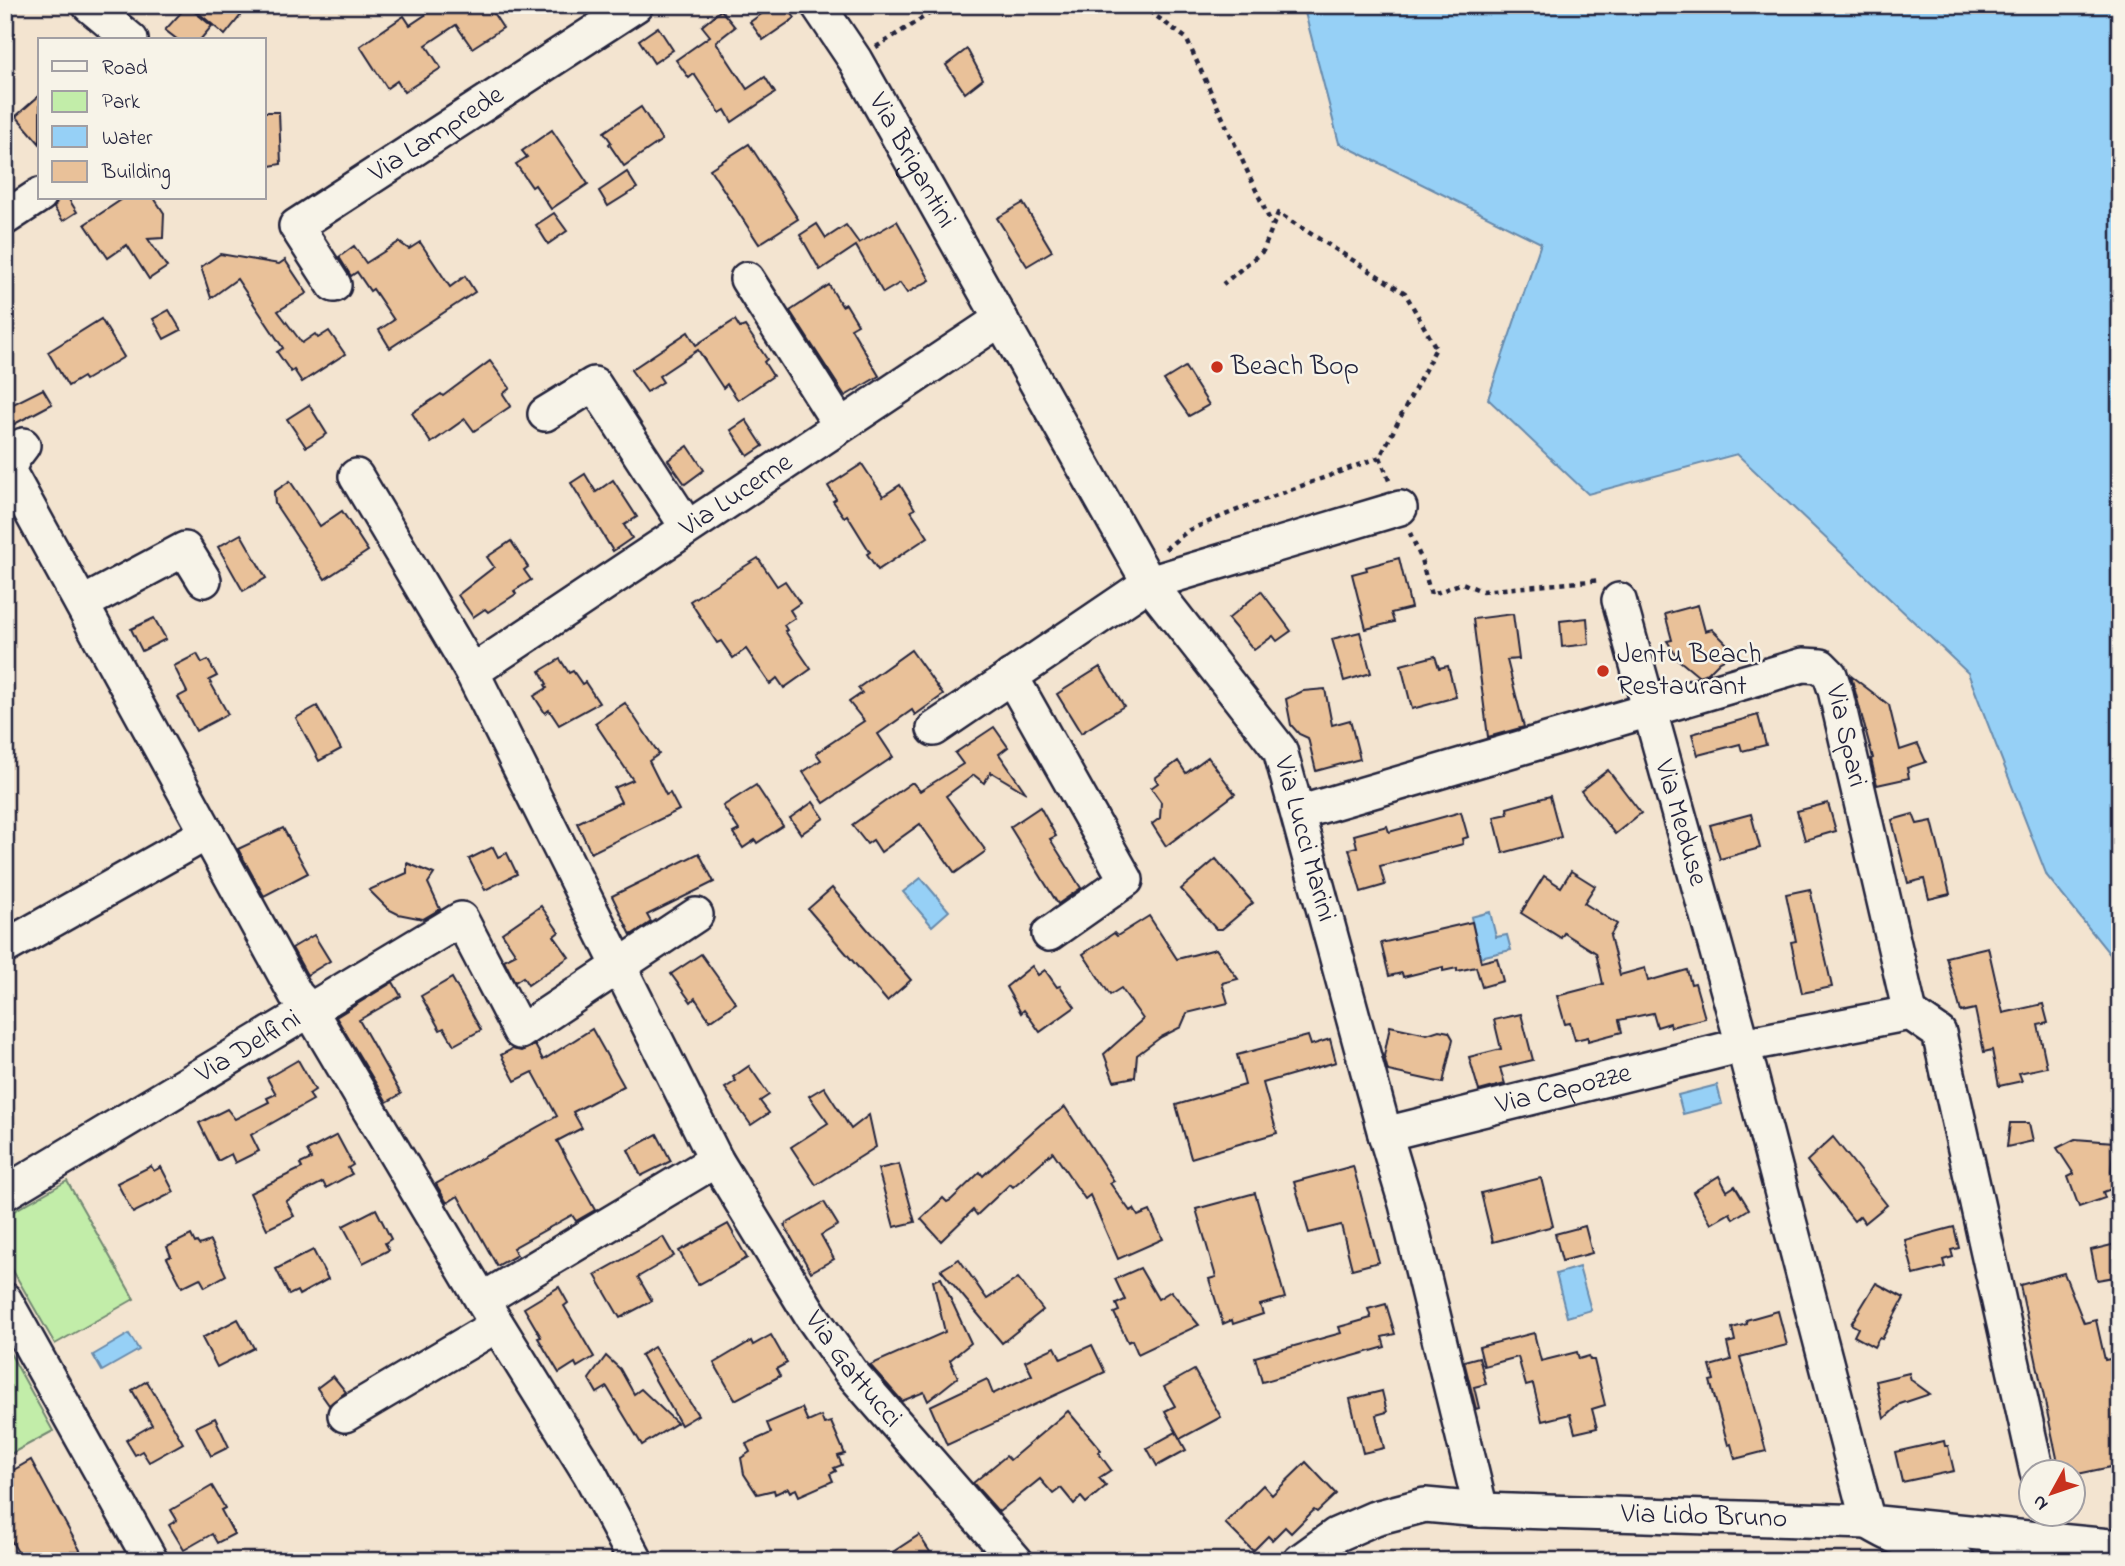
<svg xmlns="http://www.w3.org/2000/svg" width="2125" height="1566" viewBox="0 0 2125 1566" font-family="'Indie Flower',sans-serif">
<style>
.green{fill:#c2eda9;stroke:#728872;stroke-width:2}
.water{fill:#96d0f6;stroke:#688aab;stroke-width:2}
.building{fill:#e9c199;stroke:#22223b;stroke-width:2}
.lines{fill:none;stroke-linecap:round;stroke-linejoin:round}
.minor-casing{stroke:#22223b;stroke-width:38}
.path{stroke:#22223b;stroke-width:4.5;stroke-dasharray:5 5;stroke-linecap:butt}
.minor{stroke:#f7f3e8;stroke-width:33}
.poi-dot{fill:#c8321e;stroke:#f7f3e8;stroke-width:2.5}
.labels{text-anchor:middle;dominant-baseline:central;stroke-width:5;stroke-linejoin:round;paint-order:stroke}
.street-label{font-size:28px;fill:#22223b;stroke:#f7f3e8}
.poi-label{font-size:28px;fill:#22223b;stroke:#f7f3e8;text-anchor:start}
</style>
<rect width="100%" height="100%" fill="#f3e4d0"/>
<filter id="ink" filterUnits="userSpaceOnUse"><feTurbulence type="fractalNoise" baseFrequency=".0143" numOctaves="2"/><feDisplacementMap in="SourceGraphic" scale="14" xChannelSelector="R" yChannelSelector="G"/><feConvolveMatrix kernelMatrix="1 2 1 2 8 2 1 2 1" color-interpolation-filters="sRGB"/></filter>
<g filter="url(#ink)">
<g class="green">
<polygon points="67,1181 134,1299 55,1344 5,1257 5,1216"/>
<polygon points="5,1344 53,1431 5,1457"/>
</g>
<g class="water">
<polygon points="1303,5 2120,5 2120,967 2047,876 1968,673 1737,454 1588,494 1488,399 1541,243 1339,143"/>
<polygon points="921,878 949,911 932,926 903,892"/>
<polygon points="1490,912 1496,937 1507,935 1511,950 1480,957 1471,917"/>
<polygon points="1717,1085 1722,1104 1683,1114 1678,1095"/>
<polygon points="1579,1267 1591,1310 1567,1317 1556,1274"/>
<polygon points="129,1334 139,1350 102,1371 93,1355"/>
</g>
<g class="building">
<polygon points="189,5 249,5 225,35"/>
<polygon points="440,5 488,5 503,28 472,48 456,25 426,45 441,68 404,92 397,81 387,88 360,46 404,16 410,25"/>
<polygon points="774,5 785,5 795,18 763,40 750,22"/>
<polygon points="187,6 212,26 200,40 178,40 165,30"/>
<polygon points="721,10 735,27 716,42 747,89 765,77 775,93 732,122 725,110 720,113 694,74 689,78 676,60 710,36 702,26"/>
<polygon points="658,27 673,50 654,63 639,40"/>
<polygon points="967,49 983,79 965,93 946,65"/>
<polygon points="40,95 40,144 16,116"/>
<polygon points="641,107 662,140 624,166 609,144 611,142 604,132"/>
<polygon points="264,112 279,112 281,164 264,167"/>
<polygon points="552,130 588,184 551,209 535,185 532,187 516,164 527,157 522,151"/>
<polygon points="749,144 798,219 759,244 710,169"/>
<polygon points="627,172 637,188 608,206 599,191"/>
<polygon points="59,198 68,198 77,212 63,221 54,208"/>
<polygon points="124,198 154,198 164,213 163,238 148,239 167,267 149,279 127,245 108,258 85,224"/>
<polygon points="1023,203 1052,251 1027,266 997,218"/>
<polygon points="554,213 567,231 548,244 536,225"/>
<polygon points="897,221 930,280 907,293 900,283 883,293 856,246 820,270 800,235 817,224 826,238 846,225 859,243"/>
<polygon points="399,242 409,249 420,242 450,287 465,276 475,292 390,348 379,330 394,320 373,289 370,291 357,272 351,276 339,257 354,246 366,263"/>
<polygon points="220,254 279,264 285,260 307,293 278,311 302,343 315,334 318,338 329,331 345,354 302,382 294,370 291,372 277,352 283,348 237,279 211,298 201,267"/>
<polygon points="829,285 842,306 846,304 858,324 851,328 879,376 845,396 790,311"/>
<polygon points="169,310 181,330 164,339 153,319"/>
<polygon points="101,319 124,357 85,380 83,377 68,386 48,352"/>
<polygon points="735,320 740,328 745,326 767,359 764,362 773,376 738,400 727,384 723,388 698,350 659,376 663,382 647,392 631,370 688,332 696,345"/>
<polygon points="490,361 510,388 503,394 511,406 474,431 465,419 431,443 412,413 441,394 443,396"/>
<polygon points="1185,367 1209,405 1189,416 1164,380"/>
<polygon points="43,389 52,404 5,429 5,408"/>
<polygon points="309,405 327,434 306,447 287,419"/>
<polygon points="746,420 763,446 748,456 731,430"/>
<polygon points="688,446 704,470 685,484 668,460"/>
<polygon points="862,464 883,496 900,485 915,509 911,511 928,537 878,570 867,554 870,552 847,515 844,517 833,501 836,499 828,486"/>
<polygon points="585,474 596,492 613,480 637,517 624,525 632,538 613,551 571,483"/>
<polygon points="290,481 320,526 342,511 368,551 325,579 275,504 274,492"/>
<polygon points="241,534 266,578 243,591 218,547"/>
<polygon points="511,541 528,567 524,570 531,580 514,591 516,594 488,612 485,609 473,617 458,595 494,567 487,557"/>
<polygon points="758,558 777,586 785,581 800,603 790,610 795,618 784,625 787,630 785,631 811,669 784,688 777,678 770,684 746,649 733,658 721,641 717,643 690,601"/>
<polygon points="1399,558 1411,608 1391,613 1394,622 1366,629 1352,574 1367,570 1366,567"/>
<polygon points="1261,591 1291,631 1277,641 1273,636 1254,650 1228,619"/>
<polygon points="1698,605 1705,631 1712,629 1736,653 1720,661 1708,673 1698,676 1675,657 1676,655 1667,641 1672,640 1665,614"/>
<polygon points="1513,614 1519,659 1507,660 1524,727 1488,737 1473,619"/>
<polygon points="154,618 166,639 142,651 131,629"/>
<polygon points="1587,618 1589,644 1562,647 1560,621"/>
<polygon points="1360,632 1371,673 1344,681 1332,639"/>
<polygon points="911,650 943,695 915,715 912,710 878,734 893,757 824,803 803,772 821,760 816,753 864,721 849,702 862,693 858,688"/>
<polygon points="197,654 202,663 208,660 217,676 209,680 228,714 196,731 178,697 187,692 174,666"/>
<polygon points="1435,656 1439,668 1448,666 1456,697 1412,709 1401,665"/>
<polygon points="560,659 569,673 573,671 582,684 585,682 599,703 559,725 549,710 545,713 534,696 547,688 545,685 547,684 540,671"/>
<polygon points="1100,667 1124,706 1081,733 1057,694"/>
<polygon points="1851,676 1889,705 1900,750 1918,744 1926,762 1907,768 1909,778 1877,785 1871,759 1873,758"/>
<polygon points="1325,689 1332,725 1350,720 1360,759 1316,771 1308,738 1299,734 1291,725 1286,699 1303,691"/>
<polygon points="625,703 659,754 649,761 666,795 670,793 679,810 591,853 577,823 621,802 614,788 633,780 595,723"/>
<polygon points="317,706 341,749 319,761 296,718"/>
<polygon points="1758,715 1766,745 1742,751 1740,744 1698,755 1692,734"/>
<polygon points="994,727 1008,747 999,754 1026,793 991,772 984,783 974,775 946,796 986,851 955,873 920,824 881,852 873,840 867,844 852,825 911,783 913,783 920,791 963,764 955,753"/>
<polygon points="1208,757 1235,794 1166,846 1152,824 1160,818 1161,802 1151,788 1158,783 1155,778 1178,761 1186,773"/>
<polygon points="1608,770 1641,813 1615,834 1581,791"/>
<polygon points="756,785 783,826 757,843 755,840 743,848 733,833 739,830 723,806"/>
<polygon points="1550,796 1561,837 1503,853 1494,817 1508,814 1507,808"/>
<polygon points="813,802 824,818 801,834 790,818"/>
<polygon points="1828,803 1836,831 1805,840 1797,811"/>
<polygon points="1040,807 1056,836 1050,839 1081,888 1058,904 1010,827"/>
<polygon points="1461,812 1468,837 1462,839 1463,844 1380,866 1385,885 1361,892 1349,849 1357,847 1354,835 1387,826 1389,832"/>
<polygon points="1751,814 1760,848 1720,859 1710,825"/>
<polygon points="1913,814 1917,824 1932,821 1950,894 1929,899 1924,879 1908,883 1892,820"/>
<polygon points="283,828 308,873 264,896 238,849"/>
<polygon points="493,847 498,857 507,853 517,874 485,890 469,859"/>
<polygon points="699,853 714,882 647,915 651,922 631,935 612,896"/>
<polygon points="1216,859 1253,903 1222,929 1216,929 1181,889"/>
<polygon points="407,863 434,874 428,883 440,909 423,919 398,914 388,909 369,890 407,873"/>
<polygon points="1571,871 1595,886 1584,903 1617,924 1610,936 1620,975 1645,968 1648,981 1687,970 1691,984 1695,983 1705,1018 1671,1027 1670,1023 1657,1027 1653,1013 1619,1020 1622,1032 1588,1041 1588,1037 1575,1040 1570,1023 1565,1024 1557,996 1603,984 1596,953 1564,933 1561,938 1521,913 1544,876 1561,887"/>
<polygon points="832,888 911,980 887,1001 808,909"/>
<polygon points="1810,889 1832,987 1802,993 1791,942 1796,941 1786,894"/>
<polygon points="541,906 559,932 554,936 569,957 528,985 523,977 515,982 504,960 516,954 502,933"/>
<polygon points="1149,916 1177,959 1216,949 1238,979 1222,983 1228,1003 1187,1013 1181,1027 1161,1037 1137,1055 1135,1077 1114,1081 1104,1054 1143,1019 1121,988 1110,995 1083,954 1114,933 1117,936"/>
<polygon points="1472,922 1481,962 1497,958 1503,981 1482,987 1476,967 1457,971 1457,968 1443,971 1443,967 1403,977 1402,973 1389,976 1381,943"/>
<polygon points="314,935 330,961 307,975 292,948"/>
<polygon points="1988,947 2003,1013 2043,1004 2048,1023 2038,1025 2047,1067 2019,1073 2022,1081 1999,1086 1992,1050 1984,1052 1975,1009 1961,1012 1946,957"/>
<polygon points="701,954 736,1003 710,1021 695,998 691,1002 671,974"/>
<polygon points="1032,966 1038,975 1045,970 1057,987 1060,986 1075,1007 1040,1032 1024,1010 1021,1013 1006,987"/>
<polygon points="452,978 481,1030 454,1045 444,1028 440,1030 421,996"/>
<polygon points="393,982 401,996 359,1020 401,1094 387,1102 336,1017"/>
<polygon points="1521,1014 1533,1060 1500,1068 1505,1084 1479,1091 1469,1057 1501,1049 1494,1020"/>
<polygon points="1390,1026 1427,1034 1439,1030 1449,1032 1453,1039 1443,1083 1388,1071 1384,1056"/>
<polygon points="592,1029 624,1086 573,1112 582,1128 557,1141 595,1210 576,1221 572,1215 513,1248 517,1255 497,1266 458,1196 447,1203 436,1184 557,1116 533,1072 515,1081 501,1055 512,1049 521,1051 535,1045 543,1060"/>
<polygon points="1308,1036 1311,1045 1330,1039 1336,1062 1263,1083 1277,1133 1191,1158 1176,1105 1245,1085 1237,1055"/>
<polygon points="298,1060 315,1090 309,1094 313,1100 251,1135 259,1151 235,1163 231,1154 218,1161 199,1123 227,1109 235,1119 269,1102 267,1098 276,1094 267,1078"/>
<polygon points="749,1066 769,1095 760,1101 769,1113 751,1125 725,1088 736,1081 733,1077"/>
<polygon points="824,1087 851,1129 869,1115 876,1147 816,1185 791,1147 828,1123 809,1096"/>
<polygon points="1065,1107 1114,1181 1110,1183 1130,1211 1134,1209 1138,1216 1150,1211 1163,1239 1118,1259 1090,1195 1085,1199 1053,1152 1013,1187 1010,1184 977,1215 973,1210 941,1241 921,1219 943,1198 947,1202 951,1200 980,1172 983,1176 986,1173 1041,1124"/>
<polygon points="2010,1123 2029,1123 2033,1141 2007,1147"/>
<polygon points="657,1134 671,1161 641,1176 628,1150"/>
<polygon points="337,1135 353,1165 348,1168 352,1174 326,1188 323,1182 286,1201 294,1216 267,1229 250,1193 302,1168 300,1164 311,1159 307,1151"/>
<polygon points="1833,1137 1887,1205 1865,1223 1860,1216 1854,1221 1807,1161"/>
<polygon points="2075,1139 2114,1142 2111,1172 2117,1187 2103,1192 2105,1198 2079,1207 2068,1177 2074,1174 2057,1148"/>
<polygon points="899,1164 915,1222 894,1227 878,1169"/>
<polygon points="151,1166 154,1171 161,1167 174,1192 133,1213 117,1183"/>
<polygon points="1353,1166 1379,1262 1352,1269 1341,1225 1309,1233 1294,1182"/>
<polygon points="1719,1176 1727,1191 1735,1186 1749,1209 1733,1219 1730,1213 1711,1224 1693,1192"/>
<polygon points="1541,1178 1553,1226 1493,1242 1481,1193"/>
<polygon points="1255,1193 1285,1298 1260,1305 1263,1314 1233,1324 1232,1320 1223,1324 1209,1279 1216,1277 1196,1209"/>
<polygon points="824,1202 838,1225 821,1235 834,1259 811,1272 784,1225"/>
<polygon points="376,1209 391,1239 385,1243 389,1250 363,1263 343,1226"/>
<polygon points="728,1224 747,1258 698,1285 679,1251"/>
<polygon points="1585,1226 1592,1253 1562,1261 1555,1234"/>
<polygon points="1954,1227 1959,1248 1951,1250 1953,1257 1943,1260 1945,1267 1914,1275 1905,1240"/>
<polygon points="191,1235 195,1243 197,1242 199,1245 210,1241 226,1275 205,1287 200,1278 182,1287 167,1258 171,1256 167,1247"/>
<polygon points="663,1237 674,1256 638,1277 652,1301 620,1318 595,1275"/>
<polygon points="2120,1243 2120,1276 2097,1280 2091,1250"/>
<polygon points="313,1250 328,1279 299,1295 297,1291 289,1295 276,1269"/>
<polygon points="959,1259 987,1299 1018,1278 1043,1310 1002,1343 941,1270"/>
<polygon points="1140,1268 1158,1299 1171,1291 1199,1325 1138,1354 1132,1340 1128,1342 1114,1313 1119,1311 1116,1304 1125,1300 1115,1279"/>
<polygon points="2064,1273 2084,1323 2096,1320 2105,1360 2120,1357 2120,1465 2073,1475 2073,1472 2060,1472 2020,1285"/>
<polygon points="941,1278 971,1343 950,1360 958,1377 928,1401 924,1392 902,1401 870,1365 945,1332 933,1281"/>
<polygon points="1876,1283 1904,1298 1882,1339 1879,1338 1874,1347 1854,1336 1858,1328 1851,1324"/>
<polygon points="559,1287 568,1303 564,1306 594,1357 577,1367 575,1363 559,1373 538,1338 541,1337 524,1308"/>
<polygon points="1386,1304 1395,1334 1382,1337 1385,1347 1262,1382 1255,1357 1341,1333 1339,1327 1371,1318 1368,1309"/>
<polygon points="1778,1311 1787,1345 1740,1357 1766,1451 1735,1459 1731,1444 1728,1445 1710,1381 1714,1380 1710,1366 1731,1360 1727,1343 1735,1341 1732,1328 1747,1324 1746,1320"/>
<polygon points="238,1319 254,1348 217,1367 202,1338"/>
<polygon points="1534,1333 1541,1361 1577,1352 1579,1359 1589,1356 1590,1360 1594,1360 1605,1405 1592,1409 1597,1428 1575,1433 1570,1414 1542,1421 1533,1384 1526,1386 1518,1357 1484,1366 1479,1347"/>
<polygon points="771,1335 787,1363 776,1369 780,1376 735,1400 714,1363 751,1341 753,1345"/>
<polygon points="1092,1345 1105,1372 947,1445 930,1406 987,1379 993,1394 1032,1375 1025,1361 1055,1347 1061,1359"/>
<polygon points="654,1347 698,1415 681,1425 641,1355"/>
<polygon points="606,1356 620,1369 634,1394 641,1389 677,1423 642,1445 607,1387 597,1393 589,1379"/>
<polygon points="1479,1357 1486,1384 1474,1387 1479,1408 1476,1409 1464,1361"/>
<polygon points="1194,1370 1221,1417 1180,1439 1165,1411 1175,1406 1164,1387"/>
<polygon points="1909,1373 1911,1380 1930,1394 1900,1404 1884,1419 1876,1381"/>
<polygon points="333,1376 346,1392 329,1405 317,1388"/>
<polygon points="147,1381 183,1443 149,1462 142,1451 135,1455 126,1440 152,1425 132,1390"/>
<polygon points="1382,1391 1387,1412 1376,1415 1384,1448 1363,1453 1350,1399"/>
<polygon points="802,1408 808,1422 821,1416 824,1424 831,1422 845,1454 838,1456 842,1465 834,1468 836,1471 830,1474 833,1481 799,1496 796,1489 790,1492 788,1488 775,1494 774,1490 757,1494 744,1474 741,1458 750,1452 746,1444 771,1433 767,1423"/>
<polygon points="1068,1411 1101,1450 1098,1452 1111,1470 1099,1478 1106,1486 1086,1503 1081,1497 1074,1504 1061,1488 1053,1494 1040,1479 999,1512 973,1483 1006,1456 1010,1460"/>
<polygon points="215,1418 229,1447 211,1456 196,1427"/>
<polygon points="1176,1432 1186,1450 1157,1466 1147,1448"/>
<polygon points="1944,1441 1945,1446 1948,1446 1954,1471 1902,1482 1895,1452"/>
<polygon points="31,1460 86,1561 23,1561 5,1530 5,1475"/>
<polygon points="1306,1462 1336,1494 1317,1512 1314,1510 1291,1533 1285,1527 1272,1540 1268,1536 1253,1551 1225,1523 1263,1485 1272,1495"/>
<polygon points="212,1486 225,1508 221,1510 234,1534 217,1543 212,1534 184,1550 169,1525 177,1520 171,1510"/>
<polygon points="919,1535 936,1561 879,1561"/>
</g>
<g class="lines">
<defs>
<g id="minor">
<polyline points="89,5 131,40"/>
<path id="s1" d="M 818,5 L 855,60 L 1149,583 L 1280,750 L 1385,1134 L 1406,1204 L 1481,1510"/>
<polyline points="5,218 40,195"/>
<polyline points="747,279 840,425"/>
<path id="s2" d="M 334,285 L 296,226 L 636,5"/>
<polyline points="545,414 594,384 687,527"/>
<polyline points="23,445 14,457 8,470 296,995 310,1010 461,919 520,1032 696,915"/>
<path id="s3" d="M 356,476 L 472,672 L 716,1160 L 810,1314 L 850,1371 L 1016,1561"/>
<polyline points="82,604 185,549 204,580"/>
<path id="s4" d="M 472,672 L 1001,319"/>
<polyline points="1011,676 1126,880 1049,934"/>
<polyline points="934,729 1149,583 1400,508"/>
<path id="s5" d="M 1298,813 L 1803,665 L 1821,666 L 1830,675 L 1835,690 L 1910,1013"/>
<polyline points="5,947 207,833"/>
<path id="s6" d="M 1385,1134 L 1743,1045 L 1619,600"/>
<path id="s7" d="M 5,1193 L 310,1010 L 482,1300 L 590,1474 L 636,1561"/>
<polyline points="5,1300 151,1561"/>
<polyline points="482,1300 716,1160"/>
<polyline points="345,1415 497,1325"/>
<path id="s8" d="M 1300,1561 L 1336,1535 L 1375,1518 L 1425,1505 L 1481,1510 L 1868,1522 L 2120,1547"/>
<path d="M 1958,1561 C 1927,1551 1896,1539 1868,1522 L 1743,1045 L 1910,1013 L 1939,1033 L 2037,1472"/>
</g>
</defs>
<use href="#minor" class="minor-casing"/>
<g class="path">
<polyline points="1141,5 1186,38 1272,225"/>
<polyline points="876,47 943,5"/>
<polyline points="1380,457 1390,483"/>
<polyline points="1410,533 1420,556 1431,595 1462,583 1482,591 1601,580"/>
<polyline points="1165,549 1189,530 1247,506 1380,457 1436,348 1405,293 1278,213 1263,251 1223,284"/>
</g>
<use href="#minor" class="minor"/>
</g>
</g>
<g class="poi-dot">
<circle cx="1217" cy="367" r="7"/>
<circle cx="1603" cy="671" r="7"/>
</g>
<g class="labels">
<g class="street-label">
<text stroke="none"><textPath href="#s2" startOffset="238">Via Lamprede</textPath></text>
<text stroke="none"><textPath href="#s1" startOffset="182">Via Brigantini</textPath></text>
<text stroke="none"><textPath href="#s4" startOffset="318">Via Lucerne</textPath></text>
<text stroke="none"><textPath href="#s5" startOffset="620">Via Spari</textPath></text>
<text transform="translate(1680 823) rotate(74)">Via Meduse</text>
<text stroke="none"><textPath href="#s1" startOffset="971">Via Lucci Marini</textPath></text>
<text stroke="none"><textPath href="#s7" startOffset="284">Via Delfini</textPath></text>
<text stroke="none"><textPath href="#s6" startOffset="184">Via Capozze</textPath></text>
<text stroke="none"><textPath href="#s3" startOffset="1024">Via Gattucci</textPath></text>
<text stroke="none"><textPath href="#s8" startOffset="418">Via Lido Bruno</textPath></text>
</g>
<g class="poi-label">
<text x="1231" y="367">Beach Bop</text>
<text x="1617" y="655">Jentu Beach<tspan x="1617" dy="32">Restaurant</tspan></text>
</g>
</g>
<rect width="2125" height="1566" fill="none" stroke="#f7f3e8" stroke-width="28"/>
<rect x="14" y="14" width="2097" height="1538" fill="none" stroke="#22223b" stroke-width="2.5" filter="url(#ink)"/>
<rect x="38" y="38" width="228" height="161" fill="#f7f3e8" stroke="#a29fa3" stroke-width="2"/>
<rect x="52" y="61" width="35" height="10" fill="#f7f3e8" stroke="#a29fa3" stroke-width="2"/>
<text x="102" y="74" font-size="21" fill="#22223b">Road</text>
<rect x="52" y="91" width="35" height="21" fill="#c2eda9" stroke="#a29fa3" stroke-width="2"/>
<text x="102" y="108" font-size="21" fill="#22223b">Park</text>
<rect x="52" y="126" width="35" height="21" fill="#96d0f6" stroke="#a29fa3" stroke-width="2"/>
<text x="102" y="144" font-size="21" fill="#22223b">Water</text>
<rect x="52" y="161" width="35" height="21" fill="#e9c199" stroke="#a29fa3" stroke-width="2"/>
<text x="102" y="178" font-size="21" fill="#22223b">Building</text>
<g transform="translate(2052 1493) rotate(230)"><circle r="33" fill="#f7f3e8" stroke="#a29fa3" stroke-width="2"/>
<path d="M0-5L12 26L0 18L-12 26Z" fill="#c8321e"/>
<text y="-10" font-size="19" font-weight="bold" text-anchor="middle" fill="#22223b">N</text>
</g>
</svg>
